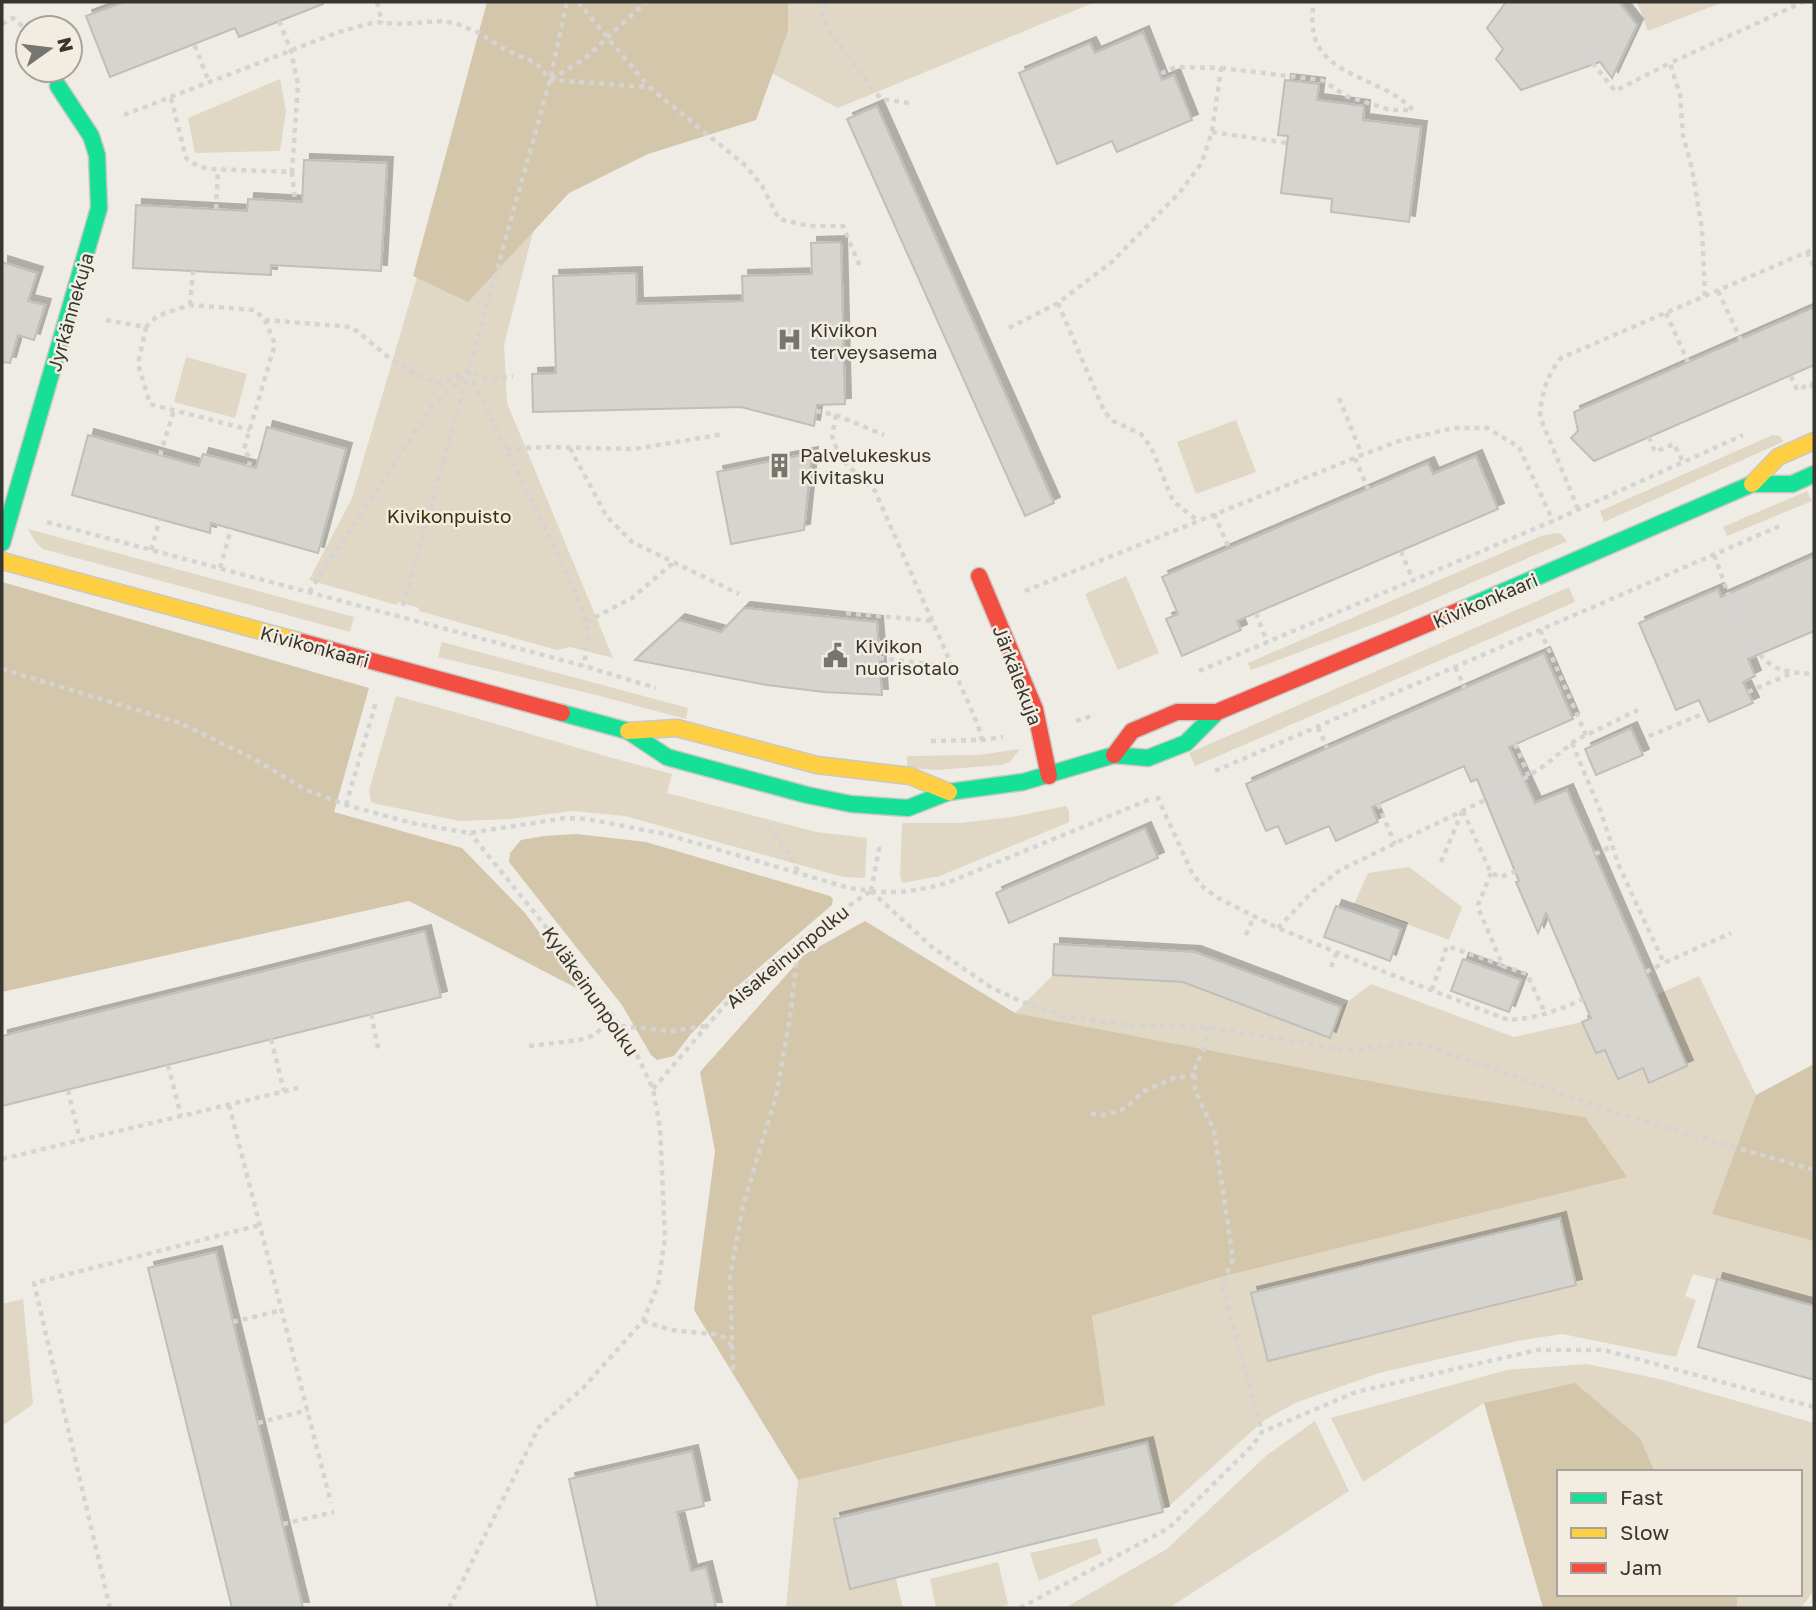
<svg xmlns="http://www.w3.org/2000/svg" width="1816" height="1610" viewBox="0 0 1816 1610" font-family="'Golos Text',sans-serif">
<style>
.green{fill:#e0d7c5}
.forest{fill:#d4c6ab}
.building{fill:#d6d4cf;stroke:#c1beb9;stroke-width:2;filter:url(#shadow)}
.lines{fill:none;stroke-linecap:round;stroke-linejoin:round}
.fast-casing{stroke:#cbc8c4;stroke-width:19}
.slow-casing{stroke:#cbc8c4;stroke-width:19}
.jam-casing{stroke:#cbc8c4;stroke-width:19}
.path{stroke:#d6d4d2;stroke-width:4.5;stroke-dasharray:5 5;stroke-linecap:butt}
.fast{stroke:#16e098;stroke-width:16}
.slow{stroke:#ffcf43;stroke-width:16}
.jam{stroke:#f24e42;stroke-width:16}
.labels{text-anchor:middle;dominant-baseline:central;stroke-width:5;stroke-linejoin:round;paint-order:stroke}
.street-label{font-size:19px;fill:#373530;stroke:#f3ede1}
.poi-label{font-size:19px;fill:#373530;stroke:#f3ede1;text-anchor:start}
.park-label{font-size:19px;fill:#3e2e09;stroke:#f3ede1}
</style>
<defs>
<filter id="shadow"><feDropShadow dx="6" dy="-6" stdDeviation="0" flood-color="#0004"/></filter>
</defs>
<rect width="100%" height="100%" fill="#efece5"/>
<g class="green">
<polygon points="498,2 592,2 504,345 507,403 613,658 570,647 557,650 419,611 419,608 398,602 397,605 309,580 352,498"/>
<polygon points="636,2 1095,2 838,108"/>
<polygon points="1637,2 1720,2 1721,3 1648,31"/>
<polygon points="280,79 286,111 280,151 195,153 188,118"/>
<polygon points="186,357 247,374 235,418 174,402"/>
<polygon points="1236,420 1256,472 1196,494 1177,442"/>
<polygon points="1773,435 1780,436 1783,442 1604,522 1600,511"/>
<polygon points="1807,491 1812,501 1727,536 1723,527"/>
<polygon points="28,529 354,617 350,632 43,549 36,543"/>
<polygon points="1557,533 1561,534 1567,541 1395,616 1251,670 1248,663 1541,536"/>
<polygon points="1126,576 1159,653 1118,670 1085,594"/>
<polygon points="1569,587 1575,602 1195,766 1189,753"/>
<polygon points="442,642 688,708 686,719 600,696 438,657"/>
<path d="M 396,696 C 488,720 579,750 672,774 L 667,793 L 816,832 L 867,838 L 865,878 L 843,877 L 625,816 L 573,811 L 510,819 L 460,821 L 377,804 L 371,802 L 369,790 Z"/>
<polygon points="1020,749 1010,762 1000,765 937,770 907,768 907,756 979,755"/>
<polygon points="1066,806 1069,811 1069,822 940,876 903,883 900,877 902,823 960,823 1012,817"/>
<polygon points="1409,867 1462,907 1449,940 1354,904 1368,873"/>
<polygon points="1053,975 1185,983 1330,1038 1341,1007 1371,984 1514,1037 1582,1022 1595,1053 1605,1050 1618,1079 1643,1068 1650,1082 1656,995 1699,976 1756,1095 1713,1213 1814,1241 1814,1306 1693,1274 1685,1296 1696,1300 1676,1357 1562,1334 1522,1340 1379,1373 1295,1403 1263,1421 1166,1509 1148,1440 836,1516 852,1585 895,1575 903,1608 786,1608 798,1480 1104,1405 1092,1316 1228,1275 1585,1117 1417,1090 1015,1013"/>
<polygon points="23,1299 33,1404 2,1426 2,1304"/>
<polygon points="1587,1364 1659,1379 1814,1423 1814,1590 1801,1608 1737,1608 1738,1594 1800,1594 1800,1472 1655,1472 1640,1438 1484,1403 1363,1482 1331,1418 1507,1370"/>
<polygon points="1315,1421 1349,1491 1169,1608 1065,1608 1167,1549 1267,1455"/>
<polygon points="1097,1538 1102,1553 1039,1581 1030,1553"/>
<polygon points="998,1562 1008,1604 999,1608 936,1608 930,1579"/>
</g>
<g class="forest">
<polygon points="487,2 788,2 788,31 756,120 648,154 569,193 468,302 413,276"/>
<polygon points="2,582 369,688 334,812 462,848 525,913 582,991 409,901 2,992"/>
<polygon points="576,834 646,842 830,896 833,899 832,905 733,990 691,1034 674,1056 657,1060 651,1055 622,1005 509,862 510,853 521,840 544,836"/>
<polygon points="865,921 1015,1013 1417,1090 1585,1117 1627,1177 1228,1275 1092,1316 1105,1405 798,1480 694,1310 715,1151 700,1072 804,955"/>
<polygon points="1814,1064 1814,1241 1712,1214 1756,1095"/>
<polygon points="1575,1383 1640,1438 1655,1472 1559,1472 1559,1594 1738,1594 1737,1608 1543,1608 1484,1403"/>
</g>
<g class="building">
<polygon points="124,2 323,2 323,4 239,37 235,28 110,77 86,16"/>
<polygon points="1506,2 1619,2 1637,25 1612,78 1600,62 1521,90 1496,59 1503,49 1487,28"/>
<polygon points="1143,32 1162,80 1174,75 1192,120 1117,152 1112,141 1057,164 1019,73 1090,43 1095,53"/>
<polygon points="1285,80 1319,84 1317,100 1364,106 1363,120 1421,127 1409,222 1331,212 1332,199 1281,193 1288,136 1278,135"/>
<polygon points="877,106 1054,503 1025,516 847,119"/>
<polygon points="304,160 387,163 381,271 271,265 271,275 133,268 136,205 247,211 248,199 302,202"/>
<polygon points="841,242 845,404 817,405 814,426 741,407 533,412 532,374 556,373 553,276 636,273 637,304 743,301 742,276 812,274 811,243"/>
<polygon points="2,262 37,273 28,301 45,305 34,340 18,335 10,363 2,362"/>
<polygon points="1814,307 1814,365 1594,461 1571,438 1578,431 1574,412"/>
<polygon points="267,427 346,449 318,553 211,523 210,533 72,495 88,435 199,466 203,454 256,468"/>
<polygon points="812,453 804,530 731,544 717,472"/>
<polygon points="1476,456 1498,509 1237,621 1241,630 1182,656 1166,619 1178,614 1162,577 1428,463 1433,474"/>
<polygon points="1814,556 1814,631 1748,659 1755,676 1743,682 1753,703 1709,722 1699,700 1676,710 1639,623 1718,589 1721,597"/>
<polygon points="744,608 877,622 882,695 824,692 767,685 635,660 679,620 721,632"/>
<polygon points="1544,653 1573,719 1509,747 1535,803 1567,790 1687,1066 1649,1083 1643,1068 1618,1079 1605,1050 1596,1053 1582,1022 1591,1018 1546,913 1538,933 1516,882 1519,881 1477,779 1471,782 1464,766 1372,807 1378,822 1336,841 1329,826 1286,844 1278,826 1266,831 1246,784"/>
<polygon points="1631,728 1643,755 1596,775 1585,749"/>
<polygon points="1145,828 1158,858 1009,923 996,893"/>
<polygon points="1336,906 1401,929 1390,961 1324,937"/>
<polygon points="425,931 441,997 2,1106 2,1036"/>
<polygon points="1054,944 1195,952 1341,1007 1330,1038 1183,982 1053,975"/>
<polygon points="1463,959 1521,980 1509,1012 1451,991"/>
<polygon points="1560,1218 1576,1285 1268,1361 1251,1293"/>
<polygon points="216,1252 233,1322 303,1608 232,1608 148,1268"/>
<polygon points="1717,1279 1814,1306 1814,1380 1698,1347"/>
<polygon points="1147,1443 1163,1512 850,1589 834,1519"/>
<polygon points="692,1451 704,1506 677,1512 691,1571 706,1567 716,1608 598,1608 569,1479"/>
</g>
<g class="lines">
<defs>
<g id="fast">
<polyline points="2,543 99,208 97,155 91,136 58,86"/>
<polyline points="1463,609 1752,484 1792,484 1814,474"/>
<polyline points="562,713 628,731 667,757 685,762 807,795 851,804 908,808 949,792 1023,782 1114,755 1148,758 1186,743 1217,712"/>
</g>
<g id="slow">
<polyline points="1752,484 1778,457 1814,441"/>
<polyline points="2,561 302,642"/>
<polyline points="628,731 677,728 817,765 910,776 949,792"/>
</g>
<g id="jam">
<polyline points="979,576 1035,709 1049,776"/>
<polyline points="302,642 562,713"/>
<polyline points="1114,755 1132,731 1177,712 1217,712 1463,609"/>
</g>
</defs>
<use href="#fast" class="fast-casing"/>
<use href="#slow" class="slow-casing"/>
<use href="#jam" class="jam-casing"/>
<g class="path">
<polyline points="377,2 382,23"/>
<polyline points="578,2 648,86"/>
<polyline points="826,2 822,17 830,33 881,99 909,103"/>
<polyline points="2,24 13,18 28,31"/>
<polyline points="191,36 209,82"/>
<polyline points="1580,47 1615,91 1670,63"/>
<path d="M 1221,68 L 1322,80 L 1346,96 L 1390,110 L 1413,110 C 1375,70 1300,79 1314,2"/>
<polyline points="551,79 583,60 646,2"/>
<polyline points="171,98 186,158 198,166 209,169 292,172 298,84 291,51 276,13"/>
<polyline points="124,115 339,32 375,22 400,24 443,21 457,24 477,32 506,50 536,63 550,80 649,87 746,166 762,186 779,219 810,226 843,226 861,269"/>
<polyline points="1212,132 1308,146"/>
<polyline points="292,172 295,201"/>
<polyline points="216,209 218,169"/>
<polyline points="1807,252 1814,267"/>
<polyline points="1718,291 1741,340"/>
<polyline points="1705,296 1702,229 1692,169 1683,135 1680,95 1670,63 1803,2"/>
<polyline points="1058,303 1104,411 1113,421 1141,434 1151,447 1173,501 1198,521"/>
<polyline points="190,305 193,271"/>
<polyline points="1666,313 1688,362"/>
<polyline points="106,320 146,327 157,316 190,305 255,310 265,320 275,344 244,449 250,459 249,466"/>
<polyline points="265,320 352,327 393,361 437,384 468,371 488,380 513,376"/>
<polyline points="146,327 138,364 150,404 250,430"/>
<polyline points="1009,328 1058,303 1113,261 1180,192 1201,164 1212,132 1221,68 1176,67 1134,85"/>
<polyline points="469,372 572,584 586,622 588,637 584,666"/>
<polyline points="1791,376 1797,390 1811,384 1814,392"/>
<polyline points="1339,398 1362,455"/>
<polyline points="816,411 836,415 884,435"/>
<polyline points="836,415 832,436 840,458 875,491 978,725 982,740"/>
<polyline points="1649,437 1655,452 1674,444 1683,462"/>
<polyline points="570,448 607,517 632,542 739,594"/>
<polyline points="506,449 548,447 634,449 724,434"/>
<polyline points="160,455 174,410"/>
<polyline points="1355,458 1368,489"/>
<path d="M 1578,509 L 1540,417 C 1541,394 1547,375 1561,358 L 1814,249"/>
<polyline points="1214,514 1229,548"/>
<polyline points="47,522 584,666 656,688"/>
<polyline points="151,550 160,519"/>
<polyline points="1401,551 1413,580"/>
<path d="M 1714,555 C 1726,585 1745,654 1777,668 C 1789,673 1801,673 1814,674"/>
<polyline points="220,568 231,529"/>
<polyline points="1025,591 1362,455 1402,440 1454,428 1487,428 1519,447 1553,521"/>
<polyline points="309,592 431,408 468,372"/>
<polyline points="403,606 550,80 567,2"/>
<polyline points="846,613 932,621"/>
<polyline points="1256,613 1267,642"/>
<polyline points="586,622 632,598 673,563"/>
<polyline points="1540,630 1586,735"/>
<polyline points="879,658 953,667"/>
<polyline points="1455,667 1465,688"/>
<polyline points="2,669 180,723 254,759 306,790 346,805 412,823 469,833 565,818 587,819 665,834 849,888 871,891 932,947 992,988 1023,1002 1063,1016 1128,1025 1207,1027 1345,1050 1403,1044 1425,1045 1620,1114 1814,1170"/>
<polyline points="1199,671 1553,521 1743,435"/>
<polyline points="1748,692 1792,673"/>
<polyline points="1076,721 1094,715"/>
<polyline points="1318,727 1327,748"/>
<polyline points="1649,736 1705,713"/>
<polyline points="931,741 982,740 1003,737"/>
<polyline points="1572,743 1600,810 1619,866 1664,963 1731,933"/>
<polyline points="1515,744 1529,777"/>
<polyline points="1215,771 1782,525"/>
<path d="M 1157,796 L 1192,873 L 1203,887 L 1218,898 L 1278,928 L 1367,965 L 1508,1020 C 1534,1019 1560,1010 1583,999"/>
<polyline points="1378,804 1395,844"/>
<polyline points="346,805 376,702"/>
<polyline points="1463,811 1491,873 1501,877 1526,867"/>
<polyline points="768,825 788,852 799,873"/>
<polyline points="1595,854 1612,846"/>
<polyline points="1441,862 1462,812"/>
<polyline points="1491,873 1478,905 1479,910 1503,966 1527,974 1545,1013"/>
<path d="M 871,891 C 899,894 921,890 947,883 L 1153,798"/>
<polyline points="871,891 880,844"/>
<polyline points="1278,928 1311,893 1340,870 1508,789 1545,765 1576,740 1638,710"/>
<polyline points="1246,935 1254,916"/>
<polyline points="1331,967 1337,952"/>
<polyline points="1646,972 1664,963"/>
<polyline points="1432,990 1447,946 1502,965"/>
<polyline points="371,1014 379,1053"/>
<polyline points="621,1026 671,1031 706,1026"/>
<polyline points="1207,1027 1205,1046 1195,1068 1195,1091 1214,1130 1233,1259 1222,1285 1262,1432"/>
<polyline points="271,1039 284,1091"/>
<polyline points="529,1046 579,1040 595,1035 613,1016"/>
<polyline points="168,1065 181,1116"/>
<polyline points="653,1089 736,992 816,928 871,891"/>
<polyline points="68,1090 80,1140"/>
<polyline points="229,1105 331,1503"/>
<polyline points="1091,1114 1106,1115 1126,1108 1144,1091 1174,1078 1195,1075"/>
<polyline points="2,1159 298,1088"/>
<polyline points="643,1321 671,1330 721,1335 732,1346"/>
<polyline points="233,1322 282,1310"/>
<polyline points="733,1370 730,1277 743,1206 776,1096 790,1017 799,941"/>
<polyline points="258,1423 308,1410"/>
<polyline points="283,1524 334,1512"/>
<polyline points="110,1608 34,1283 260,1225"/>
<polyline points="449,1608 539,1427 583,1388 643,1321 658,1285 665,1238 660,1128 653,1089 636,1053 613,1016 542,922 470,833"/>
<polyline points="1020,1608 1169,1528 1252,1446 1262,1432 1356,1392 1537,1350 1604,1350 1814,1407"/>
</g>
<use href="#fast" class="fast"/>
<use href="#slow" class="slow"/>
<use href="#jam" class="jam"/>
</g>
<defs>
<symbol id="hospital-bare" viewBox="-9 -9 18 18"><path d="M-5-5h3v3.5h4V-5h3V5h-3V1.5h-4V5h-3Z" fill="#77756f" stroke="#f3ede1" stroke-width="2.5" paint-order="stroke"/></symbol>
<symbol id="building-bare" viewBox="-9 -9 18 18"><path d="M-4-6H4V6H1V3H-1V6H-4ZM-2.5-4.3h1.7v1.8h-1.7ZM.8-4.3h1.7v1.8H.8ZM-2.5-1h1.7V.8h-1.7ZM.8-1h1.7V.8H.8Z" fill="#77756f" stroke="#f3ede1" stroke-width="2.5" paint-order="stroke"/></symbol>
<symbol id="civic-bare" viewBox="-9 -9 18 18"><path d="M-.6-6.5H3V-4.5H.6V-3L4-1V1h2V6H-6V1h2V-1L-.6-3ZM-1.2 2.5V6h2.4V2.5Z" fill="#77756f" stroke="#f3ede1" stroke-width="2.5" paint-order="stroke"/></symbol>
</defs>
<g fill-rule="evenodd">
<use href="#hospital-bare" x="772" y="322" width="35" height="35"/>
<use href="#building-bare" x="762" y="448" width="35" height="35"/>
<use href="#civic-bare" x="818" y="638" width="35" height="35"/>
</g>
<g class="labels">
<g class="street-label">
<text transform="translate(70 312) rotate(-74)">Jyrkännekuja</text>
<text transform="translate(1485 600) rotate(-23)">Kivikonkaari</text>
<text transform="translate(315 646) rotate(15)">Kivikonkaari</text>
<text transform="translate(1018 675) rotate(69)">Järkälekuja</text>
<text transform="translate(787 956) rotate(-39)">Aisakeinunpolku</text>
<text transform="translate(591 991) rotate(55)">Kyläkeinunpolku</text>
</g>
<g class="poi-label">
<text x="810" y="329">Kivikon<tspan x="810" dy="22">terveysasema</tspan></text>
<text x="800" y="454">Palvelukeskus<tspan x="800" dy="22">Kivitasku</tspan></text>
<text x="855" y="645">Kivikon<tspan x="855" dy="22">nuorisotalo</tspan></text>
</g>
<g class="park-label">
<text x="449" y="515">Kivikonpuisto</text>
</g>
</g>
<rect width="1816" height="1610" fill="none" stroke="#373530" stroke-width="7"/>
<rect x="1557" y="1470" width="245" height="126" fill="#f3ede1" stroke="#a8a39a" stroke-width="2"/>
<rect x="1571" y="1493" width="35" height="10" fill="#16e098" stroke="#a8a39a" stroke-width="2"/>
<text x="1620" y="1505" font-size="21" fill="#373530">Fast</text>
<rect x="1571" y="1528" width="35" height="10" fill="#ffcf43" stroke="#a8a39a" stroke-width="2"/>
<text x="1620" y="1540" font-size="21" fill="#373530">Slow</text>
<rect x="1571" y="1563" width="35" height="10" fill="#f24e42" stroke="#a8a39a" stroke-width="2"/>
<text x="1620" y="1575" font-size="21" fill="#373530">Jam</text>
<g transform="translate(49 49) rotate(76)"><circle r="33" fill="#f3ede1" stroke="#a8a39a" stroke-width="2"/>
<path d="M0-5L12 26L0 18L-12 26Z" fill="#77756f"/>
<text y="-10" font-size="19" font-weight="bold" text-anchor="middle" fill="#373530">N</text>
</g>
</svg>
